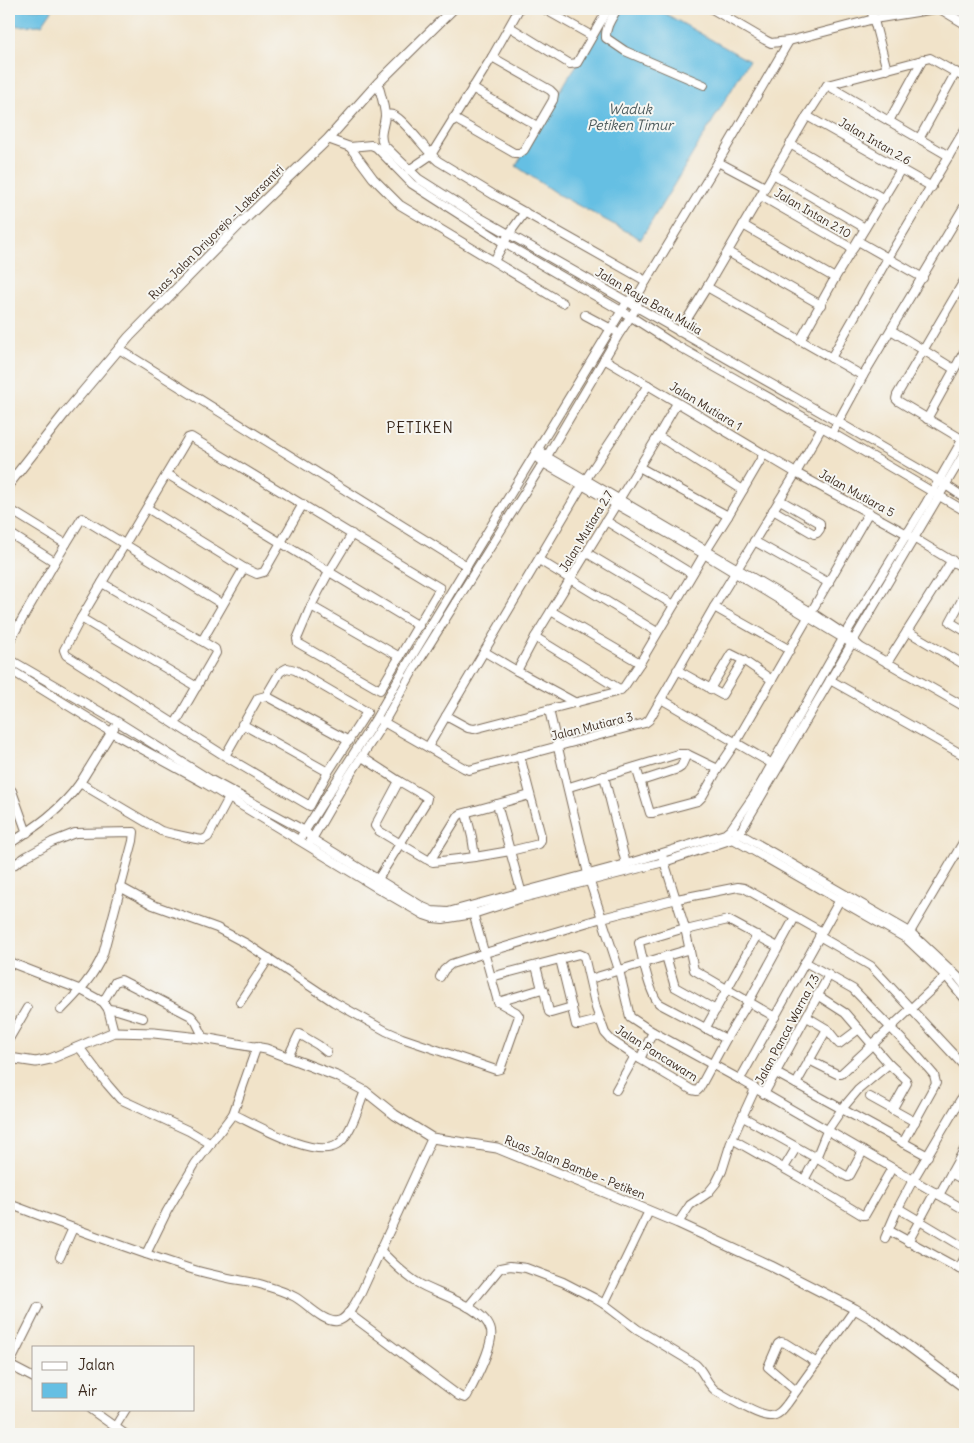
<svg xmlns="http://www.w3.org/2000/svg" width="974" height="1443" viewBox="0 0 974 1443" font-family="Delius,sans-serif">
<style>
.water{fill:#65bfe3;stroke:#507480}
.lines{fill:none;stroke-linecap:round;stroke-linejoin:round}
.minor-casing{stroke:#7b6b5a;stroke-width:10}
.major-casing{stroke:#7b6b5a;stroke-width:11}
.minor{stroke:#fff;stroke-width:8}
.major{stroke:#fff;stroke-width:9}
.labels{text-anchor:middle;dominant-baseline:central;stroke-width:4;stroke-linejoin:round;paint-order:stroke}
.street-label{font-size:12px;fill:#3b2a1e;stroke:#f6f6f2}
.water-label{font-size:14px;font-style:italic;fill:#485759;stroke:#f6f6f2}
.quarter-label{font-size:15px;letter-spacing:1px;fill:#3b2a1e;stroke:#f6f6f2}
</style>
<rect width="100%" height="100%" fill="#f6f6f2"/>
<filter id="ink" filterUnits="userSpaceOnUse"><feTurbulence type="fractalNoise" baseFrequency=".02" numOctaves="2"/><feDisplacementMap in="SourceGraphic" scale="10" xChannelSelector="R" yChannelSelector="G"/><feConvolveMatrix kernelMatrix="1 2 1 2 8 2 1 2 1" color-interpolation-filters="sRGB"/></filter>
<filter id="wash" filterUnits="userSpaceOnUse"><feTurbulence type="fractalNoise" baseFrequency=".0096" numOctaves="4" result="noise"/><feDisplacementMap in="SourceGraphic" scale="20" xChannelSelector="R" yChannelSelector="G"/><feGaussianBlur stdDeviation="1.12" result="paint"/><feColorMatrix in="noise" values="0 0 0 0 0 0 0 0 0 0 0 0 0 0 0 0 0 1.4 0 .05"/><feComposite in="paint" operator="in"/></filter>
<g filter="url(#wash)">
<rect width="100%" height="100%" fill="#f1e3c9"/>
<g class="water">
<polygon points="9,9 53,9 42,25 18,26 9,21"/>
<polygon points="615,9 657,9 749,61 641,239 557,194 516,166 568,78"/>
</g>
</g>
<g filter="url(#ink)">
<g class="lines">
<defs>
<g id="minor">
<polyline points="544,9 592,36"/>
<path d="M 617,9 C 612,18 605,27 606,38 L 625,51 L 704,85"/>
<polyline points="712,9 765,40 771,43 789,41 874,19 935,9"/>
<polyline points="871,9 887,70"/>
<polyline points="940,9 965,24"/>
<polyline points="956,9 965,14"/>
<polyline points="510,27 570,64 577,63 608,9"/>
<path d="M 378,83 C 380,92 385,107 385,116 C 384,127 379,133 383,144 L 419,179 L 479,217 L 838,422 L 938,480 L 965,498"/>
<polyline points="827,85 949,156"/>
<polyline points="472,88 537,126"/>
<path d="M 385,115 C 388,115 390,114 393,115 C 404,119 426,151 438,161 L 494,195 L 646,281"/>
<polyline points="807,116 932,187"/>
<polyline points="453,118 514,153 520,153 524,150 553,100 554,94 550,90 492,57"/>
<polyline points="889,121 923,59"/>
<polyline points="328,139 350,147 371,145 376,147 412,184 504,243 630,316 672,343 832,433 965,511"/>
<polyline points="919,139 956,72"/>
<polyline points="790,144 884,199"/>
<polyline points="350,147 373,178 400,205 563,303"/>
<polyline points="718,162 765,187"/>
<polyline points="409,170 431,155 492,57 519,9"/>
<polyline points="773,174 865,228"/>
<polyline points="761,196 853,249"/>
<polyline points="743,225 835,278"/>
<polyline points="858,241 923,278"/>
<polyline points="728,252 821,305"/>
<polyline points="494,261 509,234 525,212"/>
<polyline points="965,279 897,395 896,399 898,401 965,441"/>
<polyline points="707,287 863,376"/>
<polyline points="585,315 615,331"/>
<polyline points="891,330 954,369"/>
<polyline points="679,332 707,287 807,116 827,85 930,58 965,78"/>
<polyline points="800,341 835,278 901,169"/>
<polyline points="119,349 467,566"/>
<polyline points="831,358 888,258 965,129"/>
<polyline points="604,359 796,473 907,534 965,569"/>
<polyline points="927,419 965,350"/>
<polyline points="832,433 863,376 965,205"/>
<polyline points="658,436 743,490"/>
<polyline points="535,456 543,463 704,554 851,643 860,647 853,640 811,612 547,457 539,449"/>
<polyline points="639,467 728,516"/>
<polyline points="167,474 419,626"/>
<polyline points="147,508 244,568"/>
<polyline points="9,509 66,544"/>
<polyline points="773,510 814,534 817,533 820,529 820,523 780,500"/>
<polyline points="606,521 692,574"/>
<polyline points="9,533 55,562 82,518 222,604"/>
<polyline points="754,541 829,583"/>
<polyline points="587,553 674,605"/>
<polyline points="539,560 657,632"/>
<polyline points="102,583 202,641"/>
<polyline points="965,594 950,622 965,631"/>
<polyline points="311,606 400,657"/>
<polyline points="714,607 790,650"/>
<polyline points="551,611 640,663"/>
<polyline points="81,618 197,687"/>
<polyline points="907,631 965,665"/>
<polyline points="535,637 621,690"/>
<polyline points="9,642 55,562"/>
<polyline points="860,647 965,707"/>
<polyline points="485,652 517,671 576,703"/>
<polyline points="9,659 118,722 209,779 305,831 312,839 423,907 432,911 448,912 626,864 725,834 731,829 755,794 845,635 926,503 965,435"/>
<polyline points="887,663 952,560"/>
<polyline points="9,669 111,732 206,784 374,886 424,915 433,918 443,919 473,914 522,898 664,862 733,839 907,939 946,976 965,999"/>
<polyline points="677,670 722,695 743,660"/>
<polyline points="517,671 535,637 658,436 677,403"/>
<polyline points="830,680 965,756"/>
<polyline points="710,689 731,654 743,660 772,680"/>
<polyline points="266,696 349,741"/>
<polyline points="661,699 776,766"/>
<polyline points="549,710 590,882 619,970 630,1017 653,1032 739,1079 965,1210"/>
<polyline points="446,716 468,728 474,729 616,692 624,687 640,663 706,551 728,516 764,454"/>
<polyline points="380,720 464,768 469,770 645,723 649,720 714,607 796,473 822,427"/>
<polyline points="175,724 216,653 215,649 202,641 244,568 257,574 264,572 303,504"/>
<polyline points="242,724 328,772"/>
<polyline points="114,728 80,783 161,831 173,834 196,839 203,840 208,837 231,794"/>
<polyline points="428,747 446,716 586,479 648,385"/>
<polyline points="225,756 258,698 266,696 280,672 287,668 295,670 367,712 328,772 310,806 225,756 66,655 64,650 81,618 188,438 191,437 440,588 380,690 298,643 297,639 300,632 311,606 329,572 352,534"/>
<polyline points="362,757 399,781"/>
<polyline points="636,767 650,813 653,813 698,801 702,797 718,769 736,742 869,512"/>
<polyline points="604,776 626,864"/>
<polyline points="641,781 678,769 681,767 687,754"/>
<polyline points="569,787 678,754 687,754 718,769"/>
<polyline points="9,788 12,791 27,833"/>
<polyline points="497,804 522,894"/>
<polyline points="466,813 472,837 475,857"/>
<polyline points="735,831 910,932 958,977 965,986"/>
<polyline points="730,837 733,839 739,834 965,452"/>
<polyline points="299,840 375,720 400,676 627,302 631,299"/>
<polyline points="311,841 344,784 384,722 414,669 543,463 619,334 637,307 639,293 718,162 789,41"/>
<path d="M 9,844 C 36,827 61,810 80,783"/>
<polyline points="663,858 685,928 694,970 775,1017"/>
<polyline points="430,861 458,816 461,814 530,795"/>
<path d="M 9,868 L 27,856 L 52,842 L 75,833 L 134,832 L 133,841 L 103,954 C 94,976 78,993 61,1010"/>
<polyline points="375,884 426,802 427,798 423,795 399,781 375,826 379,831 399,843 426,859 433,862 475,857 510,851 539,844 541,840 541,836 520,756"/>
<polyline points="120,887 153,905 217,928 247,944 334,1002 386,1031 402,1038 496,1070 500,1069 501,1067 519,1016 516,1012 498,1002"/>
<polyline points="472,909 498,1002 542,989"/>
<path d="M 685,928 L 641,941 L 639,943 C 642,956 650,997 660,1004 L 726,1039"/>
<polyline points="686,930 728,920 778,947"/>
<polyline points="909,934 965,839"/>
<polyline points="819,936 871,966 965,1067"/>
<polyline points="666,956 675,987 716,1010"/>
<polyline points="560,959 576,1025 579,1025 599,1020"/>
<polyline points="9,962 81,990 103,1002 108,1009 114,1032"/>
<polyline points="805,962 853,989 915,1053 934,1075 936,1083 903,1143"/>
<polyline points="536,966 542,989 544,990 549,1012 551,1013 572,1007"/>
<polyline points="440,977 444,970 451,964 485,953 602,918 677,899 738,887 744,888 822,932"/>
<polyline points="491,977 579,954 584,956 596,1008 605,1033 611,1040 635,1056 692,1090 697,1091 699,1089 726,1039 748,1003 795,917"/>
<polyline points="590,979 690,949"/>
<polyline points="103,1002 115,982 121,980 191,1016 196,1022 204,1038"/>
<polyline points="240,1002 269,958"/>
<polyline points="108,1009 117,1010 143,1018"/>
<polyline points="807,1017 827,1029 839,1044 859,1029"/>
<polyline points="705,1029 757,935"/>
<polyline points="9,1039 27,1008"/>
<polyline points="79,1047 107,1084 120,1099 189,1131 211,1144"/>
<polyline points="288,1057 299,1034 301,1035 318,1045 327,1052"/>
<polyline points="640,1059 653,1032"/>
<polyline points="809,1060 837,1074 841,1074 948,974"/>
<polyline points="889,1064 906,1080 907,1083 892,1110"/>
<polyline points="776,1073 928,1156"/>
<polyline points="739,1079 743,1074 842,896"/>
<polyline points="796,1084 827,1029"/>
<polyline points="616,1090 635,1056"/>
<polyline points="764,1094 829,975"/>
<polyline points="870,1097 915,1122"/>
<path d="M 233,1114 C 255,1124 314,1159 337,1145 C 350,1137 359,1105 365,1091"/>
<polyline points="743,1117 816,1158 846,1176 848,1177 850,1175 863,1151"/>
<polyline points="732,1139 804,1180 816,1158 827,1131 842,1109 858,1090 889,1064 845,1013 817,995"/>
<polyline points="784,1168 796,1148"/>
<polyline points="951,1173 965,1181"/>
<polyline points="804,1180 862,1215 865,1215 892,1168"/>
<polyline points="939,1195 965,1148"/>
<path d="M 9,1204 C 68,1226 128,1249 188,1268 C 203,1273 218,1276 233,1279 C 244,1281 255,1282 266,1286 C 276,1289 286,1292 295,1297 C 306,1303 324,1323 337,1321 C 348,1320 355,1302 361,1293 L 432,1138"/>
<polyline points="898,1208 965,1248"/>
<polyline points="678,1223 690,1205 708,1193 716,1183 722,1171 732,1139 755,1089"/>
<polyline points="888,1230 965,1272"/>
<polyline points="885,1238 898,1208 913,1180 965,1092"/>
<polyline points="908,1242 935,1192"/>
<polyline points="146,1254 167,1211 195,1164 233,1114 257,1046"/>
<polyline points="60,1257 73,1228"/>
<polyline points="959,1269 965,1257"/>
<polyline points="604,1304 649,1211"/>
<path d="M 468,1307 L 500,1268 L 510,1266 L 526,1268 L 563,1282 L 594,1298 L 604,1304 L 637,1329 L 695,1364 C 704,1371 706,1384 716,1391 C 727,1397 761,1418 771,1416 C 779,1415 783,1409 787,1404 L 855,1309"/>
<path d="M 348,1313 L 459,1396 L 465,1398 L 467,1396 C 474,1383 494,1344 491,1331 C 486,1307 436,1294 418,1283 C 403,1274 392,1262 380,1250"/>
<polyline points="9,1365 38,1307"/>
<polyline points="9,1365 34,1378"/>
<polyline points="796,1391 768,1367 778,1344 781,1342 785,1343 817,1363"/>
<polyline points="90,1409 125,1434"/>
<polyline points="115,1427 126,1409"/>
</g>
<g id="major">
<polyline points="9,484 65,413 129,337 241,223 328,139 378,83 453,9"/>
<polyline points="9,1057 16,1059 36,1062 50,1059 114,1032 154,1033 209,1039 266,1049 339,1077 365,1091 395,1115 432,1138 497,1148 609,1194 678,1223 771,1266 855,1309 872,1319 965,1388"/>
</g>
</defs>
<use href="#minor" class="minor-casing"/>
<use href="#major" class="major-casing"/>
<use href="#minor" class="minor"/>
<use href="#major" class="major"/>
</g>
</g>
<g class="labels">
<g class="street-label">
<text transform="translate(875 141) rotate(30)">Jalan Intan 2.6</text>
<text transform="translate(813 213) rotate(30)">Jalan Intan 2.10</text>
<text transform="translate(216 232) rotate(-45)">Ruas Jalan Driyorejo - Lakarsantri</text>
<text transform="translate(649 301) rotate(30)">Jalan Raya Batu Mulia</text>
<text transform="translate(706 406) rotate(31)">Jalan Mutiara 1</text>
<text transform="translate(857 493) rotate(29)">Jalan Mutiara 5</text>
<text transform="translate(586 531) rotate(-59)">Jalan Mutiara 2.7</text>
<text transform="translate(592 726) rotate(-14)">Jalan Mutiara 3</text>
<text transform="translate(787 1029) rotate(-62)">Jalan Panca Warna 7.3</text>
<text transform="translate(657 1053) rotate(32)">Jalan Pancawarn</text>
<text transform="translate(575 1167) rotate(22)">Ruas Jalan Bambe - Petiken</text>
</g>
<g class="water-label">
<text x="630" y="109">Waduk<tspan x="630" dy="16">Petiken Timur</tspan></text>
</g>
<g class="quarter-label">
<text x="420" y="427">PETIKEN</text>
</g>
</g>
<rect width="974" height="1443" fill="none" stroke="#f6f6f2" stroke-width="30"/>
<rect x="32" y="1346" width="162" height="65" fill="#f6f6f2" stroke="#aba49d"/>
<rect x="42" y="1362" width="25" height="8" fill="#ffffff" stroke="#aba49d"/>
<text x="78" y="1370" font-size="15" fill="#3b2a1e">Jalan</text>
<rect x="42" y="1383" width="25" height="15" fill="#65bfe3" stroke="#aba49d"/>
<text x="78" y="1396" font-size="15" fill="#3b2a1e">Air</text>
</svg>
